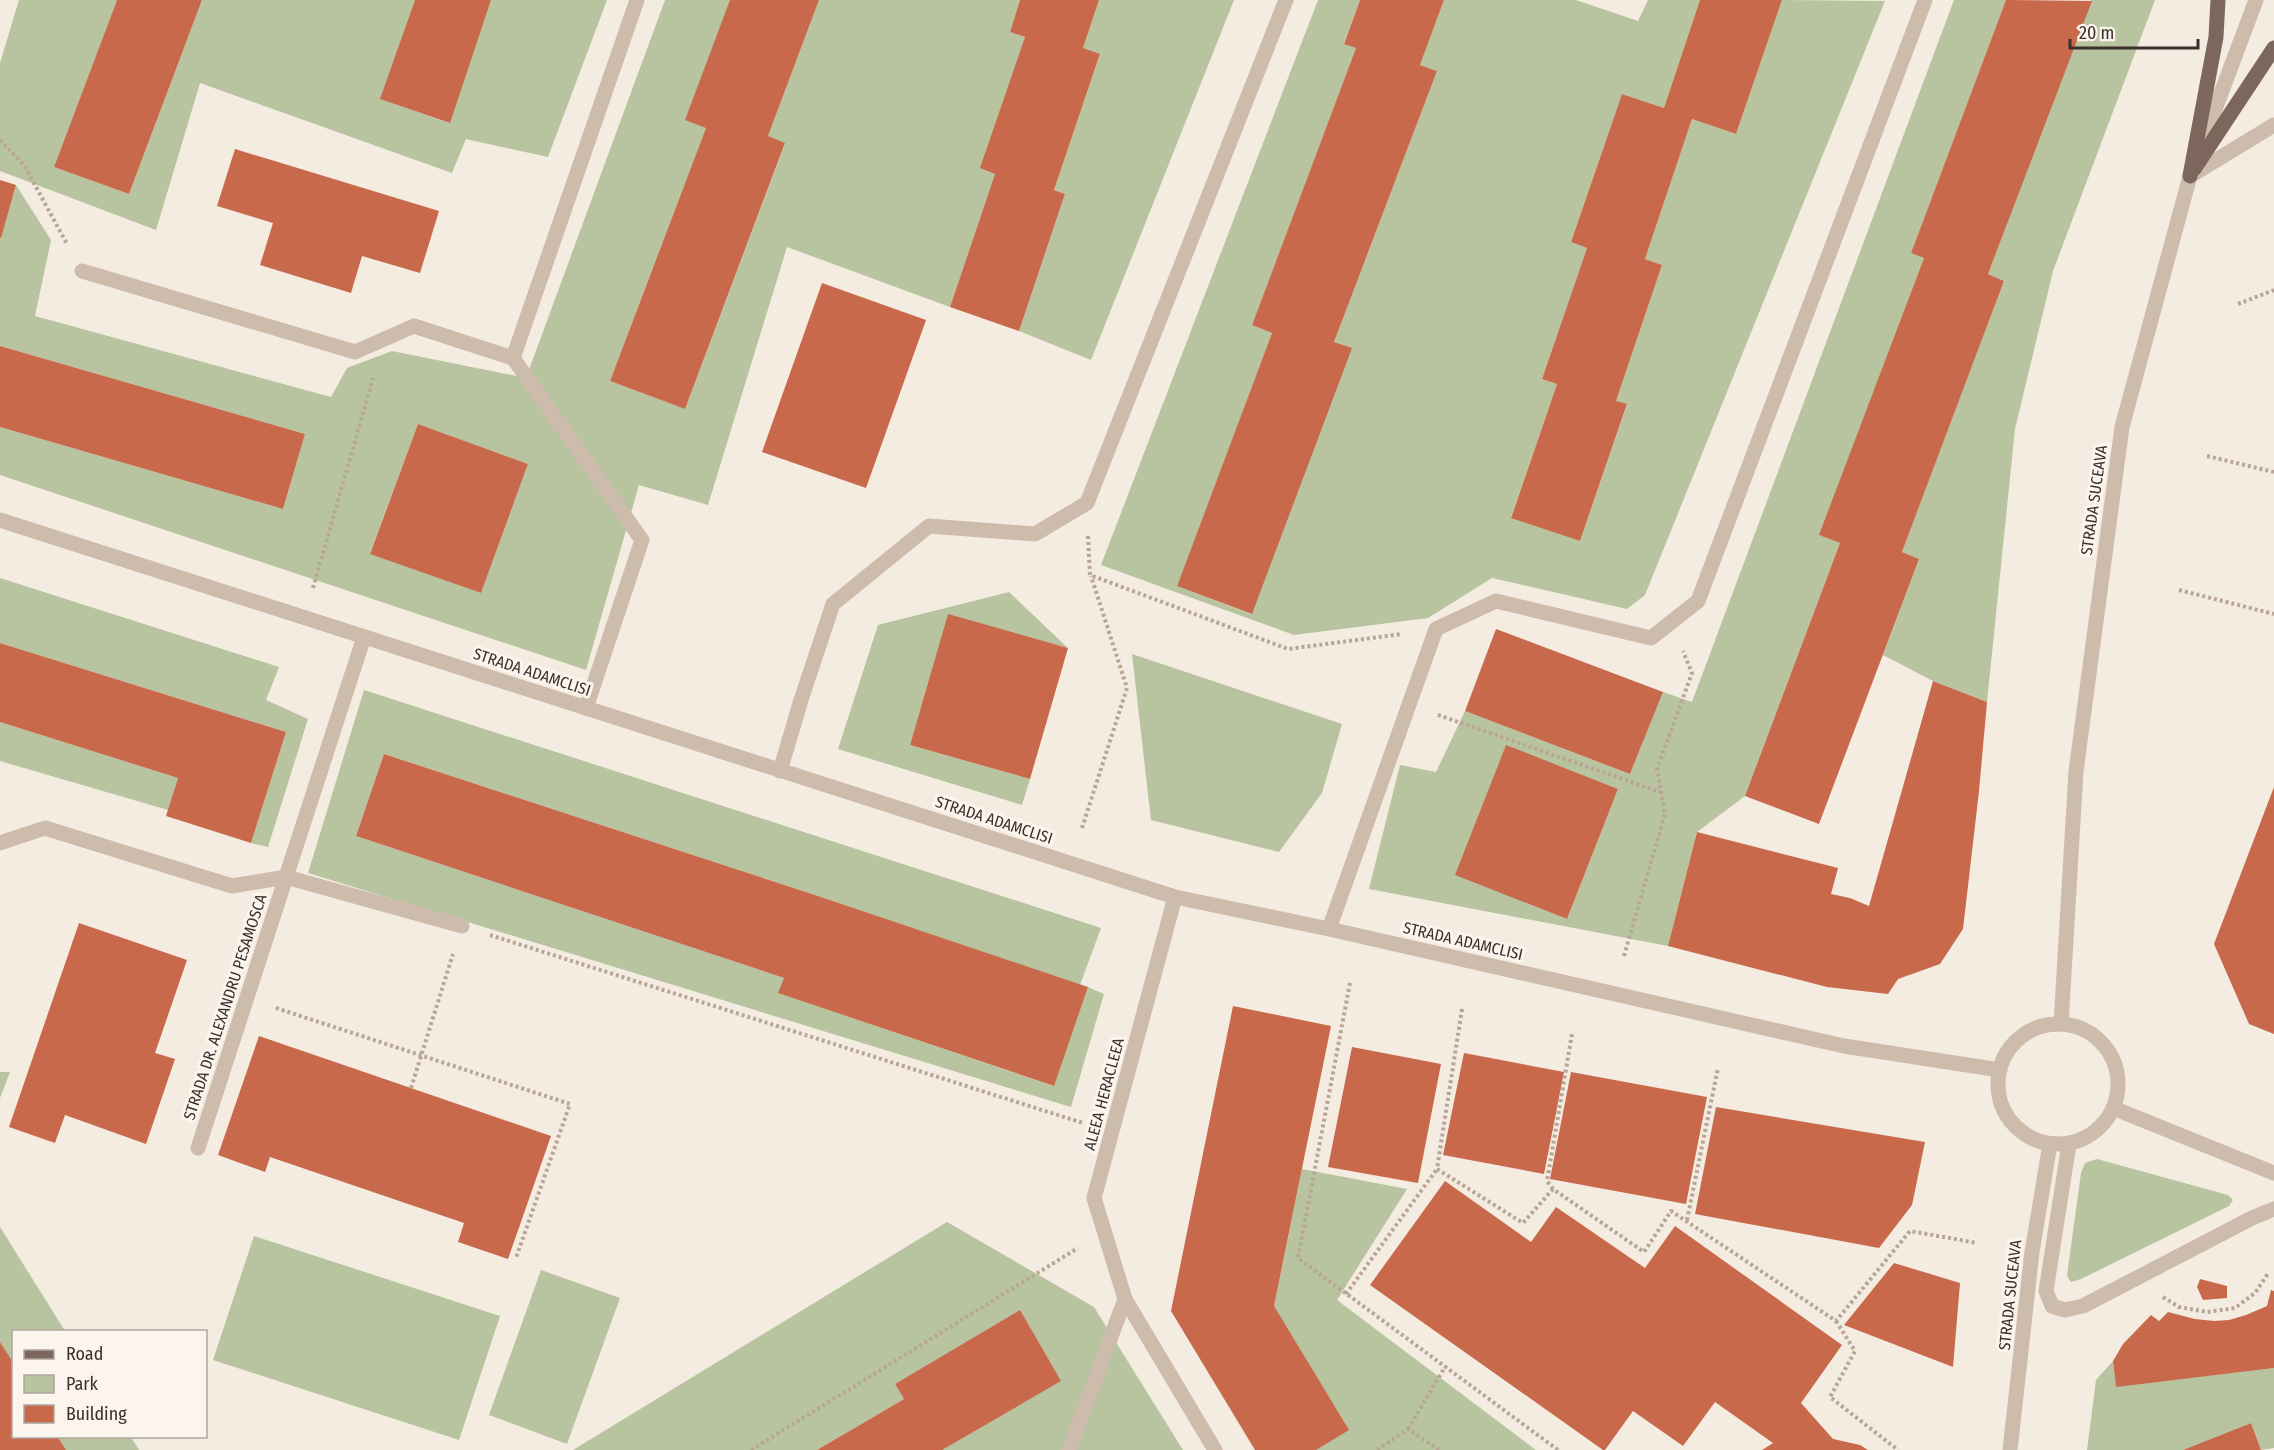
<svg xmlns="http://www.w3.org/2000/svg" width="2274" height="1450" viewBox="0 0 2274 1450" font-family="'Fira Sans Condensed',sans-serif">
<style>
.green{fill:#b8c4a0;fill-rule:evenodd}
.building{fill:#c8694b}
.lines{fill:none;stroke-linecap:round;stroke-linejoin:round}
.path{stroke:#b9a596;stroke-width:4;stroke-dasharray:3 3;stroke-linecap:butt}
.service{stroke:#cdbbac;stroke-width:15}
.minor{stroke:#cdbbac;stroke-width:15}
.tertiary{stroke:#cdbbac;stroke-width:15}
.primary{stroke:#7d675c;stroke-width:15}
.labels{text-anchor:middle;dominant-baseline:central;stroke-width:6;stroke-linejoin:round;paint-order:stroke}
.street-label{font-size:16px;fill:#3b302b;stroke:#fbf5ee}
</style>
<rect width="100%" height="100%" fill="#f4ebe1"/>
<g class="green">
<polygon points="19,0 117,0 54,167 129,194 202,0 415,0 381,99 449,123 491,0 607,0 548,157 466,139 452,173 200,83 156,230 0,171 0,63"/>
<path d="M 665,0 L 730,0 L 706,128 L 610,381 L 685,409 L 785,144 L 768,136 L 819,0 L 1020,0 L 1010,32 L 1025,37 L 995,174 L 950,307 L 787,247 L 708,505 L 639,485 L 586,670 L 0,475 L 0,427 L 283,509 L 305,434 L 0,346 L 0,240 L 16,185 L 51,240 L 35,316 L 331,397 L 347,368 L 392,351 L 526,378 ZM 418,424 L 528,464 L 481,593 L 370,553 Z"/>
<polygon points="1099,0 1234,0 1091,360 1019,331 1065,194 1054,190 1100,55 1083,48"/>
<polygon points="1318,0 1360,0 1344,43 1356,48 1252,325 1272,333 1177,586 1251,614 1351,348 1334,342 1437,71 1420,65 1444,0 1576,0 1638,21 1648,0 1700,0 1664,108 1622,94 1571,242 1587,248 1542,379 1557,384 1511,517 1580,541 1627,405 1616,401 1662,265 1645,259 1692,119 1736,134 1782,0 1885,1 1645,595 1627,609 1492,578 1428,618 1294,635 1101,565"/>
<path d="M 1954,0 L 2006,0 L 1911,253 L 1924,258 L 1820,535 L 1840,543 L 1745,796 L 1697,832 L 1668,946 L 1369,889 L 1400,765 L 1436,772 L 1465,711 L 1630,774 L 1663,692 L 1692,702 ZM 1506,746 L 1618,789 L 1567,919 L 1456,875 Z"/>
<polygon points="2090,0 2155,0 2053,271 2015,429 1987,702 1933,681 1883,655 1919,559 1902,552 2004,281 1988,274 2091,1"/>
<polygon points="0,578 279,667 266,700 308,719 268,847 251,843 286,732 0,643"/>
<polygon points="1009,592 1068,648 948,615 910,745 1030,779 1022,805 838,749 878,625"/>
<polygon points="1132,654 1342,724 1322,793 1279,852 1151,820"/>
<polygon points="364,690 1101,928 1080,985 812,894 384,754 356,836 784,978 779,993 1053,1086 1088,987 1104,994 1071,1107 308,873"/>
<polygon points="0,722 178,778 168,810 0,761"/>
<polygon points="0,1072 10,1072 0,1098"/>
<polygon points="2097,1159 2228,1195 2233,1200 2229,1206 2081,1279 2071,1282 2067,1276 2081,1173 2085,1163"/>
<polygon points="1302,1169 1407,1189 1337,1300 1536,1450 1316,1450 1274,1306"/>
<polygon points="947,1222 1094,1307 1183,1450 942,1450 1020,1311 895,1384 904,1399 817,1450 573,1450"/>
<polygon points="0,1227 65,1331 14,1332 13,1364 0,1342"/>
<polygon points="254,1236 500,1316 459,1440 213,1360"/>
<polygon points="541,1270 620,1298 567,1444 489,1415"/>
<polygon points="2113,1361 2116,1386 2274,1368 2274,1448 2261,1450 2251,1423 2183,1450 2087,1450 2096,1380"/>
<polygon points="58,1437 131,1437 139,1450 66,1450"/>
</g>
<g class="building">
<polygon points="117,0 202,0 129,194 54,167"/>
<polygon points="415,0 491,0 450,123 380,99"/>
<polygon points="730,0 819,0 768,136 785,143 685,409 610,381 706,128 685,120"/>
<polygon points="1020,0 1099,0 1083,48 1100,54 1054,190 1065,194 1019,331 950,307 995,174 980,168 1025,37 1010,32"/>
<polygon points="1360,0 1444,0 1420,65 1437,71 1334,342 1352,348 1252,614 1177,586 1272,333 1252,325 1356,48 1344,44"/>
<polygon points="1700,0 1782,0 1736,134 1692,119 1645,259 1662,265 1616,401 1627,404 1580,541 1511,518 1557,384 1542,379 1587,248 1571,242 1622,94 1664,108"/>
<polygon points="2006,0 2092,1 1988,274 2004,281 1902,552 1919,559 1819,824 1745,796 1840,543 1819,535 1924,258 1911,253"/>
<polygon points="235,149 439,211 420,273 362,256 351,293 260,265 273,223 217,206"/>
<polygon points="0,180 16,185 1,238 0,238"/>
<polygon points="822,283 926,320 866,488 762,452"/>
<polygon points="0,346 305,434 283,509 0,427"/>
<polygon points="418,424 528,464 481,593 370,554"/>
<polygon points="948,614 1068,648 1030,779 910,745"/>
<polygon points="1496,629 1663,692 1630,774 1465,711"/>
<polygon points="0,643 286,732 251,843 166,816 178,778 0,722"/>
<polygon points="1933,681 1987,702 1979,791 1963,929 1940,964 1898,979 1888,994 1827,987 1668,946 1697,832 1838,868 1831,894 1850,898 1869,906"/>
<polygon points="1506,745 1618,789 1567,919 1455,875"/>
<polygon points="384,754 812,894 1088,987 1054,1086 778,993 784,978 356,836"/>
<polygon points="2274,787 2274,1034 2249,1024 2214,944"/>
<polygon points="79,923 187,960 155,1053 175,1059 146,1144 65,1115 55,1143 9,1127"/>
<polygon points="1233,1006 1331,1026 1274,1306 1349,1430 1316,1450 1255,1450 1171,1311"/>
<polygon points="259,1036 551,1136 508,1259 458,1242 464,1223 270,1157 265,1172 218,1155"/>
<polygon points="1352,1047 1441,1064 1418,1183 1328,1167"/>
<polygon points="1464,1053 1564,1072 1544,1174 1443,1155"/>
<polygon points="1571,1072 1707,1097 1686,1204 1550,1179"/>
<polygon points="1716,1107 1925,1142 1912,1205 1879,1248 1695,1214"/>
<polygon points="1445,1181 1531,1242 1556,1207 1645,1268 1675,1226 1842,1345 1801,1403 1833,1439 1860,1445 1868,1450 1762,1450 1773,1443 1715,1402 1683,1446 1633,1411 1605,1450 1603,1450 1370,1285"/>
<polygon points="1894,1263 1960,1283 1953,1367 1844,1325"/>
<polygon points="2200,1279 2227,1286 2227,1298 2203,1300 2197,1287"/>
<polygon points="2271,1290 2274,1291 2274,1368 2116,1387 2113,1361 2123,1344 2151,1315 2159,1321 2168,1312 2195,1319 2214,1321 2229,1320 2246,1315 2267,1306"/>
<polygon points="1020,1310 1061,1381 942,1450 817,1450 904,1399 895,1384"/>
<polygon points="0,1342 14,1364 14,1437 58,1437 66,1450 0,1450"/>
<polygon points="2251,1423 2261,1450 2183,1450"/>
</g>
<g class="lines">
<g class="path">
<polyline points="0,140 24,165 67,244"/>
<polyline points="2238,304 2274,290"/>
<polyline points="2207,456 2274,472"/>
<polyline points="1088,536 1090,575 1288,649 1402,634"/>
<polyline points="313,588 373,378"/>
<polyline points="2179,590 2274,614"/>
<polyline points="1438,715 1660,792"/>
<polyline points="1082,828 1127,688 1091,576"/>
<polyline points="490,935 1083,1123"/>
<polyline points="1624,956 1665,814 1657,769 1692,673 1683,651"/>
<polyline points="1350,983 1298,1258 1558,1450"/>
<polyline points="276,1008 570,1104 516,1258"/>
<polyline points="1462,1009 1437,1169 1523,1223 1553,1189 1644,1252 1671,1211 1836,1321 1910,1231 1977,1243"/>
<polyline points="411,1088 453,954"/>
<polyline points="1553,1189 1547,1181 1572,1034"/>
<polyline points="1687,1220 1718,1068"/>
<polyline points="1346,1294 1437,1169"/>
<polyline points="2163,1297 2179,1307 2207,1312 2235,1308 2255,1293 2269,1272"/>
<polyline points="1836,1321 1855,1351 1830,1397 1898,1450"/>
<polyline points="1408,1429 1445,1367"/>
<polyline points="751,1450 1078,1248"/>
<polyline points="1377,1450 1408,1429 1439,1450"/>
</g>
<g class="service">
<polyline points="2190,176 2274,125"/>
<polyline points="82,271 355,352 414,326 513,358"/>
<polyline points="0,843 45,828 232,886 286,877 462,926"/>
<polyline points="2069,1144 2046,1291 2052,1306 2065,1310 2083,1306 2252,1218 2274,1209"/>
<polyline points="198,1148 364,637"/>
</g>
<g class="minor">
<polyline points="586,708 642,540 513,358 637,0"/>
<polyline points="780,771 801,700 833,604 929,526 1035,534 1087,503 1286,0"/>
<polyline points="1175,897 1094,1198 1125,1299 1215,1450"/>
<polyline points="1329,929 1436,629 1496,601 1651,638 1698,601 1925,0"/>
<polyline points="1069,1450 1125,1299"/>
</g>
<g class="tertiary">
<polyline points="0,520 1175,897 1329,929 1844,1046 2000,1070"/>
<polyline points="2061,1024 2076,771 2122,427 2190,176 2256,0"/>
<circle cx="2058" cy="1084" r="60"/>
<polyline points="2113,1108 2274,1173"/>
<polyline points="2010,1450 2032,1252 2050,1144"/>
</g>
<g class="primary">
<polyline points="2194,169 2274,48"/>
<polyline points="2190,176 2216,37 2218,0"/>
</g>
</g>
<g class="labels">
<g class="street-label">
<text transform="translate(2094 500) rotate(-82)">STRADA SUCEAVA</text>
<text transform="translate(532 672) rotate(18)">STRADA ADAMCLISI</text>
<text transform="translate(994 820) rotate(18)">STRADA ADAMCLISI</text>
<text transform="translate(1463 941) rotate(13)">STRADA ADAMCLISI</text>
<text transform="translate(225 1007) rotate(-72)">STRADA DR. ALEXANDRU PESAMOSCA</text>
<text transform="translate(1104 1094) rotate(-75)">ALEEA HERACLEEA</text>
<text transform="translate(2010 1295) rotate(-84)">STRADA SUCEAVA</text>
</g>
</g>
<rect x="12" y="1330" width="195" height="108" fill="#fbf5ee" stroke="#aea6a0" stroke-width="1.5"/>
<rect x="24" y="1350" width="30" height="9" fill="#7d675c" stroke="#aea6a0" stroke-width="1.5"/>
<text x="66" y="1360" font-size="18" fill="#3b302b">Road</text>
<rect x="24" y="1375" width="30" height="18" fill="#b8c4a0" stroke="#aea6a0" stroke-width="1.5"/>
<text x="66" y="1390" font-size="18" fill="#3b302b">Park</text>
<rect x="24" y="1405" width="30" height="18" fill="#c8694b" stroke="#aea6a0" stroke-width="1.5"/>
<text x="66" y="1420" font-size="18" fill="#3b302b">Building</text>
<path d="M2070 39v9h128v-9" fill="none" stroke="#3b302b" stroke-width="3"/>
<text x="2079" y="39" font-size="18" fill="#3b302b" stroke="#fbf5ee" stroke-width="4.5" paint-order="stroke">20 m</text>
</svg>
